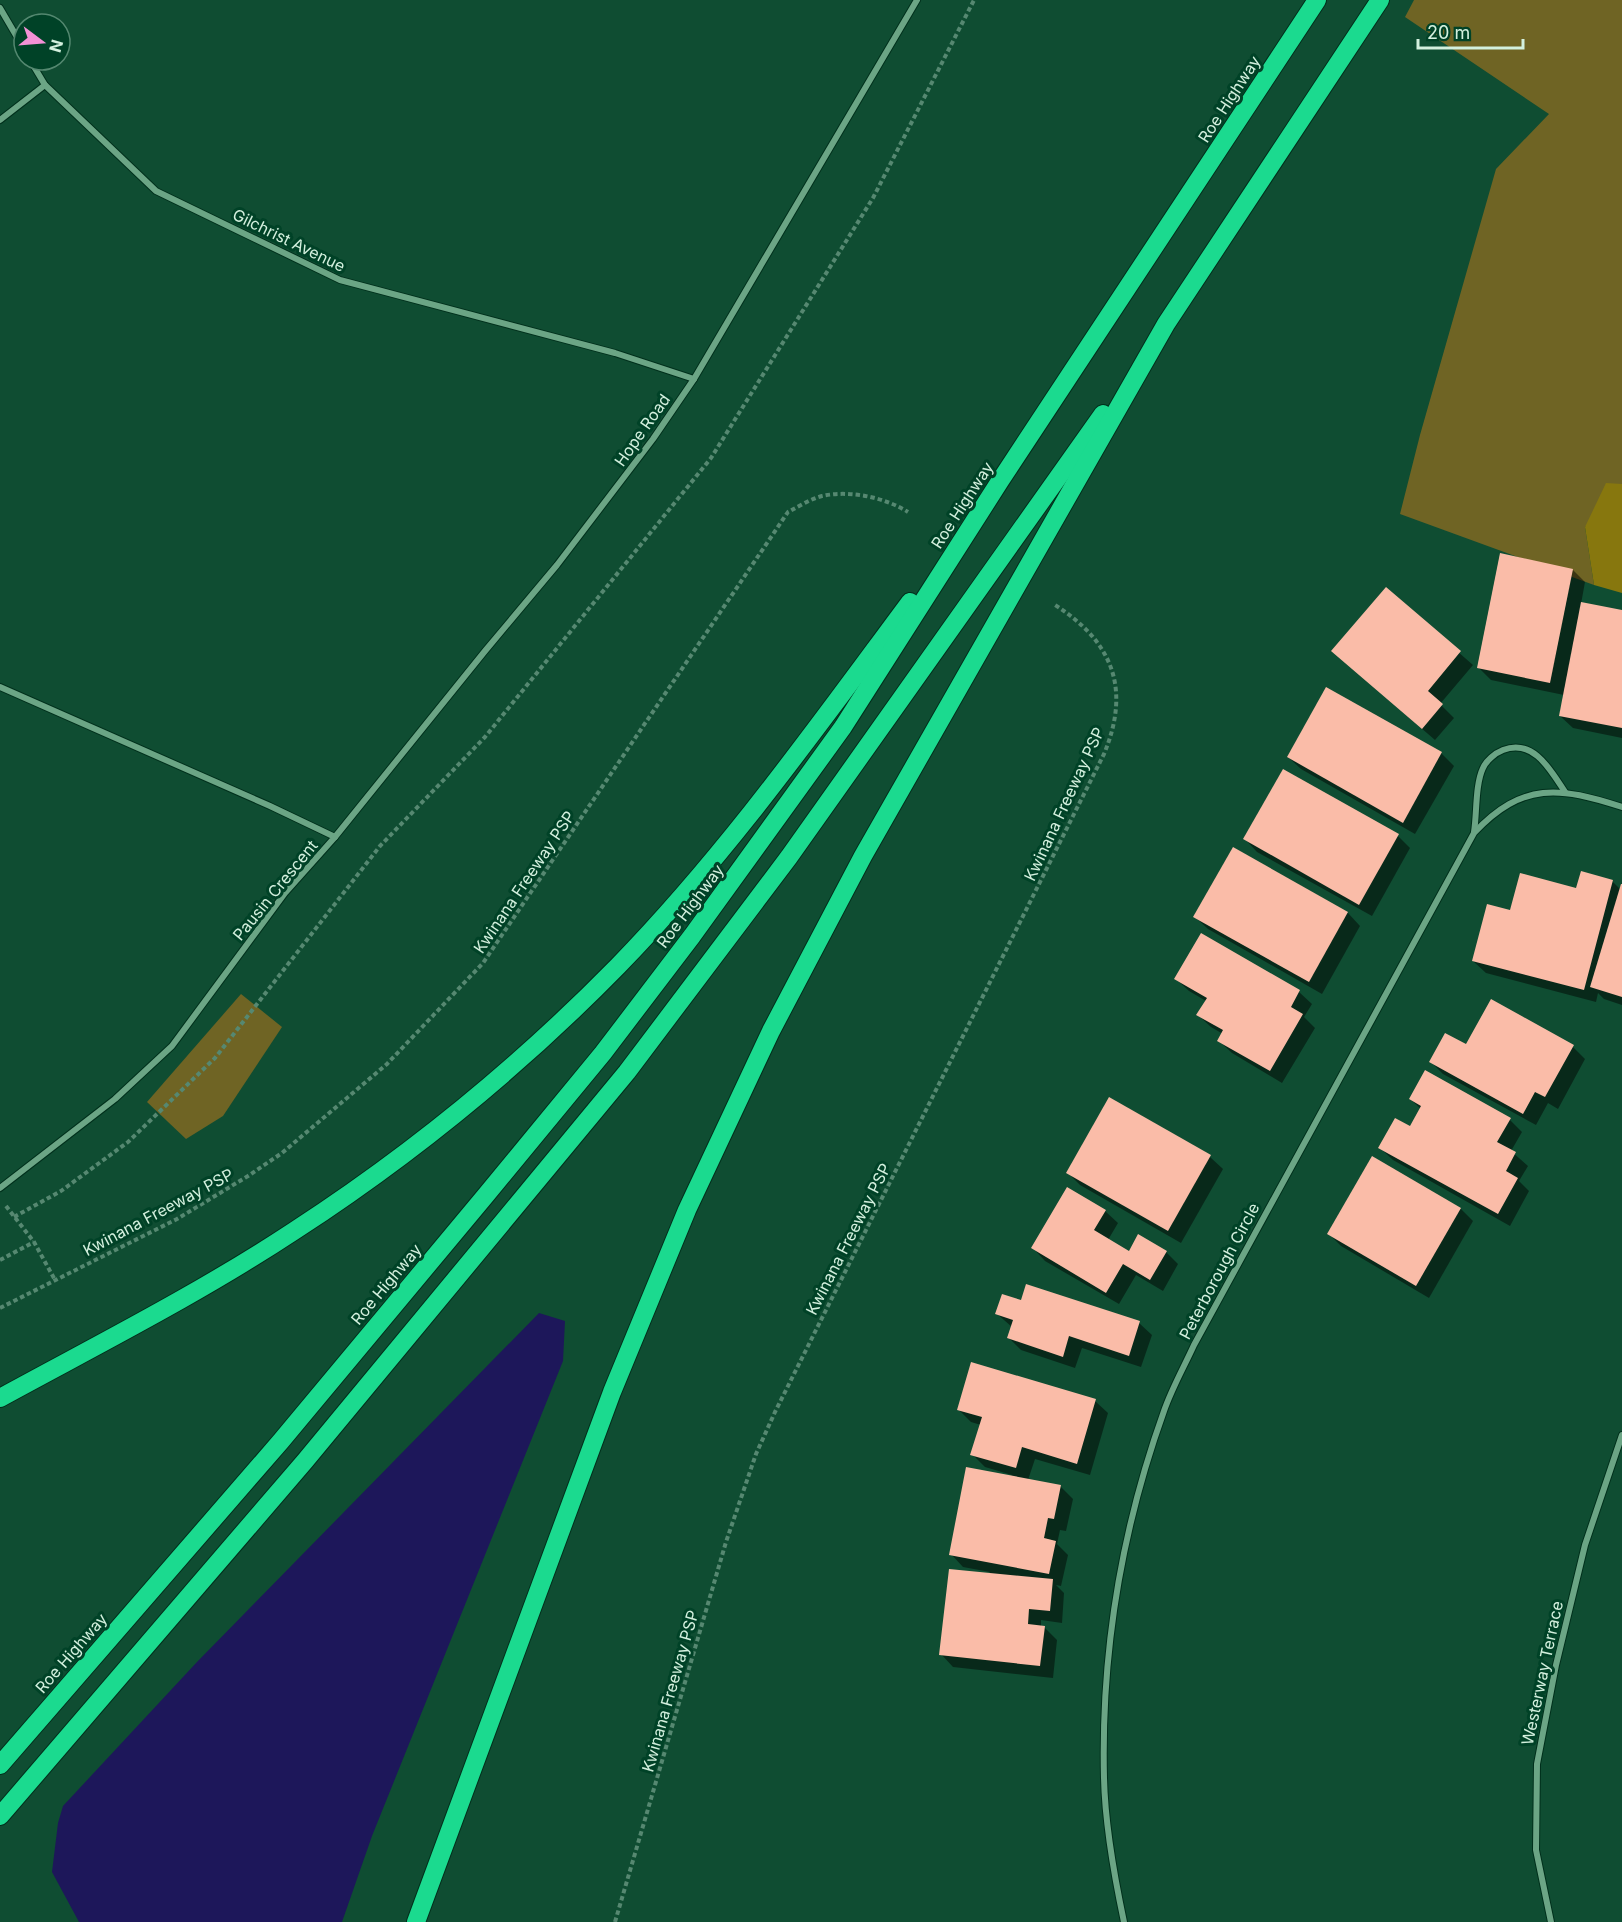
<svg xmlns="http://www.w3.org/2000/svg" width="1622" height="1922" viewBox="0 0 1622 1922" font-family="Inter,sans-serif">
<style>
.green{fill:#6f6424}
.forest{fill:#87770e}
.water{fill:#1d175a}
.shadow{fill:#0007}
.building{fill:#fabca8}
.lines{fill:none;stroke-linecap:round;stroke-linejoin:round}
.street-casing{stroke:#01301c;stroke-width:8}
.highway-casing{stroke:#01301c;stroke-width:20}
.path{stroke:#568871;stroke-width:4;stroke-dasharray:4.5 3;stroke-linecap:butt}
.street{stroke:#6ba585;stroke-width:6}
.highway{stroke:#1bda8f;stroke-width:18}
.labels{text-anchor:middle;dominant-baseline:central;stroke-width:6;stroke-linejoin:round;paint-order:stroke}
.street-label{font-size:16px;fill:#d3f0de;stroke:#004227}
</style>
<rect width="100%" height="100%" fill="#0f4d32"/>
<g class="green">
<polygon points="1414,0 1622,0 1622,487 1585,527 1594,585 1400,514 1420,435 1496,169 1549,114 1405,17"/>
<polygon points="241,994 282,1027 223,1116 186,1139 147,1102"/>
</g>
<polygon class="forest" points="1606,483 1622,484 1622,593 1594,585 1585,527"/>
<polygon class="water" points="539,1313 565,1321 563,1361 372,1836 342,1922 79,1922 52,1872 58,1823 63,1806 197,1662"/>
<g class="shadow">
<polygon points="1573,570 1585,582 1581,604 1622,611 1622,738 1573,728 1560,716 1564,695 1491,680 1478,667"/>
<polygon points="1386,589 1473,665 1440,704 1454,718 1435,740 1346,663"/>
<polygon points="1441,753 1454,766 1415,834 1301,769 1288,757"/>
<polygon points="1398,836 1410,848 1372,916 1257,852 1245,839"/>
<polygon points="1234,849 1348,913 1360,926 1322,994 1208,929 1195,917"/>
<polygon points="1612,881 1621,890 1622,887 1622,1005 1604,999 1598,993 1596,1002 1486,973 1473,961 1511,912 1577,890"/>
<polygon points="1202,935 1299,992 1312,1004 1304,1017 1315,1028 1282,1083 1232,1053 1219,1041 1223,1034 1211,1027 1198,1015 1206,1001 1189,991 1176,979"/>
<polygon points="1573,1047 1585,1059 1558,1109 1548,1103 1536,1125 1443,1074 1431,1062"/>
<polygon points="1109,1099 1210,1157 1223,1169 1181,1243 1080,1185 1068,1173"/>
<polygon points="1410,1099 1510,1120 1522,1132 1511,1151 1528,1166 1519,1181 1529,1191 1510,1226 1393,1160 1380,1148 1410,1128 1421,1109"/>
<polygon points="1373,1158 1461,1209 1473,1221 1429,1298 1341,1246 1329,1234"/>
<polygon points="1105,1211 1118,1223 1108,1240 1129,1253 1166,1252 1178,1264 1163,1291 1136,1275 1119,1304 1045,1261 1033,1248"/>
<polygon points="996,1313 1139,1323 1152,1335 1141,1367 1082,1348 1075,1368 1021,1350 1009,1338 1012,1327"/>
<polygon points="972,1363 1095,1401 1108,1413 1090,1475 1035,1459 1028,1480 1060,1486 1073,1499 1066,1531 1060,1530 1057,1544 1068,1555 1061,1586 1056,1585 1064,1593 1062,1623 1041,1620 1041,1627 1044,1627 1057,1640 1053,1678 953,1667 941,1654 990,1572 963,1567 951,1554 1012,1475 985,1467 972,1454 981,1425 971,1422 958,1409"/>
</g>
<g class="building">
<polygon points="1500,553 1573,569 1550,683 1477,668"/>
<polygon points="1386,587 1461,651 1428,691 1443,704 1422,729 1331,651"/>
<polygon points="1581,602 1622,610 1622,728 1559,716"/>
<polygon points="1326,687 1442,752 1403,823 1287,757"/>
<polygon points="1283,769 1399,834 1359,905 1243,839"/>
<polygon points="1233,847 1348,912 1309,982 1193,917"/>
<polygon points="1581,871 1613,880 1584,990 1472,961 1487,904 1510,910 1520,873 1576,888"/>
<polygon points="1621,884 1622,884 1622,997 1590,987"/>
<polygon points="1201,933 1300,990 1291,1007 1303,1014 1270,1071 1217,1041 1223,1030 1196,1015 1207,998 1174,979"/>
<polygon points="1491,999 1574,1045 1545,1097 1535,1092 1523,1114 1429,1062 1445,1033 1466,1044"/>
<polygon points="1425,1070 1511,1118 1497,1142 1516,1152 1506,1171 1518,1178 1498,1214 1378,1148 1395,1118 1410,1126 1421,1106 1409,1099"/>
<polygon points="1109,1097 1211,1155 1168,1231 1066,1173"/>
<polygon points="1372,1156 1461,1208 1416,1286 1327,1234"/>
<polygon points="1067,1187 1106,1210 1094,1230 1129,1251 1138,1234 1167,1251 1150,1280 1123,1264 1106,1293 1031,1248"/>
<polygon points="1026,1284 1140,1321 1129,1356 1069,1336 1063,1357 1007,1338 1013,1320 995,1314 1002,1294 1021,1300"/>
<polygon points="971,1362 1096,1399 1077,1464 1022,1447 1016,1468 970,1455 982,1417 957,1410"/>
<polygon points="966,1467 1061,1485 1054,1519 1048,1518 1044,1538 1056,1541 1049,1574 949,1555"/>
<polygon points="949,1569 1053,1579 1050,1611 1029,1609 1028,1624 1045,1626 1040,1666 939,1655"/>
</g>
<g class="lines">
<defs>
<g id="street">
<polyline points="0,8 24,49"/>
<polyline points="30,60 45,85 156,191 340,280 615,353 694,379"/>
<polyline points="0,120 45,85"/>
<polyline points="0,687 270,806 335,837 285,893 172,1046 115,1099 0,1188"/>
<path d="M 1474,832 C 1477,814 1475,785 1483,768 C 1486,761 1495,753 1503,750 C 1534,738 1551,771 1565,792"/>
<polyline points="335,837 485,651 557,565 653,439 694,379 917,0"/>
<path d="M 1124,1922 C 1114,1875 1105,1826 1104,1778 C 1101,1653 1122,1528 1164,1411 C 1172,1388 1184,1367 1194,1345 L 1474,833 C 1523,781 1560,787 1622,807"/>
<polyline points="1551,1922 1536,1850 1537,1764 1556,1665 1585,1545 1622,1435"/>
</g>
<g id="highway">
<path d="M 0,1398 C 99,1344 200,1293 294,1231 C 411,1155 520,1066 618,966 C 727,854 817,727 910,602"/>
<polyline points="0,1765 281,1441 486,1195 603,1053 692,936 843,727 1000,481 1317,0"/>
<polyline points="0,1816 305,1461 627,1072 789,857 1103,414"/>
<polyline points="416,1922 612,1392 687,1210 771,1031 863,856 1166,324 1380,0"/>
</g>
</defs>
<use href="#street" class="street-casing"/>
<use href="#highway" class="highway-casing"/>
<g class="path">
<polyline points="6,1206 34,1242 55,1280"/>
<polyline points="14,1217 61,1191 128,1142 215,1058 380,846 485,737 711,458 873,198 974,0"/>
<polyline points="0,1260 34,1242"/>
<path d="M 0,1308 L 177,1219 L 248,1176 L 282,1153 L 387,1064 L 483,963 L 788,512 C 798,507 810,499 822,496 C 849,490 884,497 908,512"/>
<path d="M 615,1922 L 726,1542 L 756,1454 L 775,1412 L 1104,754 C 1131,689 1113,642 1055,605"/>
</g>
<use href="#street" class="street"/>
<use href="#highway" class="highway"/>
</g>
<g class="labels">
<g class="street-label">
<text transform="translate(1229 99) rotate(-57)">Roe Highway</text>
<text transform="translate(289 240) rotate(26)">Gilchrist Avenue</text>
<text transform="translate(642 430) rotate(-55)">Hope Road</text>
<text transform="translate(962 505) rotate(-57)">Roe Highway</text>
<text transform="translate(1064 804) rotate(-65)">Kwinana Freeway PSP</text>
<text transform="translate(524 882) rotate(-56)">Kwinana Freeway PSP</text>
<text transform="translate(275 890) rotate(-51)">Pausin Crescent</text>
<text transform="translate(690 906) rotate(-53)">Roe Highway</text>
<text transform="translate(158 1212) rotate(-28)">Kwinana Freeway PSP</text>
<text transform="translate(848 1239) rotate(-63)">Kwinana Freeway PSP</text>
<text transform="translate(1219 1271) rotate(-62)">Peterborough Circle</text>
<text transform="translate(386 1284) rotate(-50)">Roe Highway</text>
<text transform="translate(71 1653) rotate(-49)">Roe Highway</text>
<text transform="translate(1542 1673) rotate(-78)">Westerway Terrace</text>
<text transform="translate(670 1691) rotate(-74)">Kwinana Freeway PSP</text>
</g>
</g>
<g transform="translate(42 42) rotate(106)"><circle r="28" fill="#004227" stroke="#548870" stroke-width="1.5"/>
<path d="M0-4.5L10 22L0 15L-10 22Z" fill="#f391d5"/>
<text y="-9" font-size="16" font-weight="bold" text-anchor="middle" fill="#d3f0de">N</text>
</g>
<path d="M1418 39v9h105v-9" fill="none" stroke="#d3f0de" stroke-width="3"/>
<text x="1427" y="39" font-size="18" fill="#d3f0de" stroke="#004227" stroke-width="4.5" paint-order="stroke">20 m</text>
</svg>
